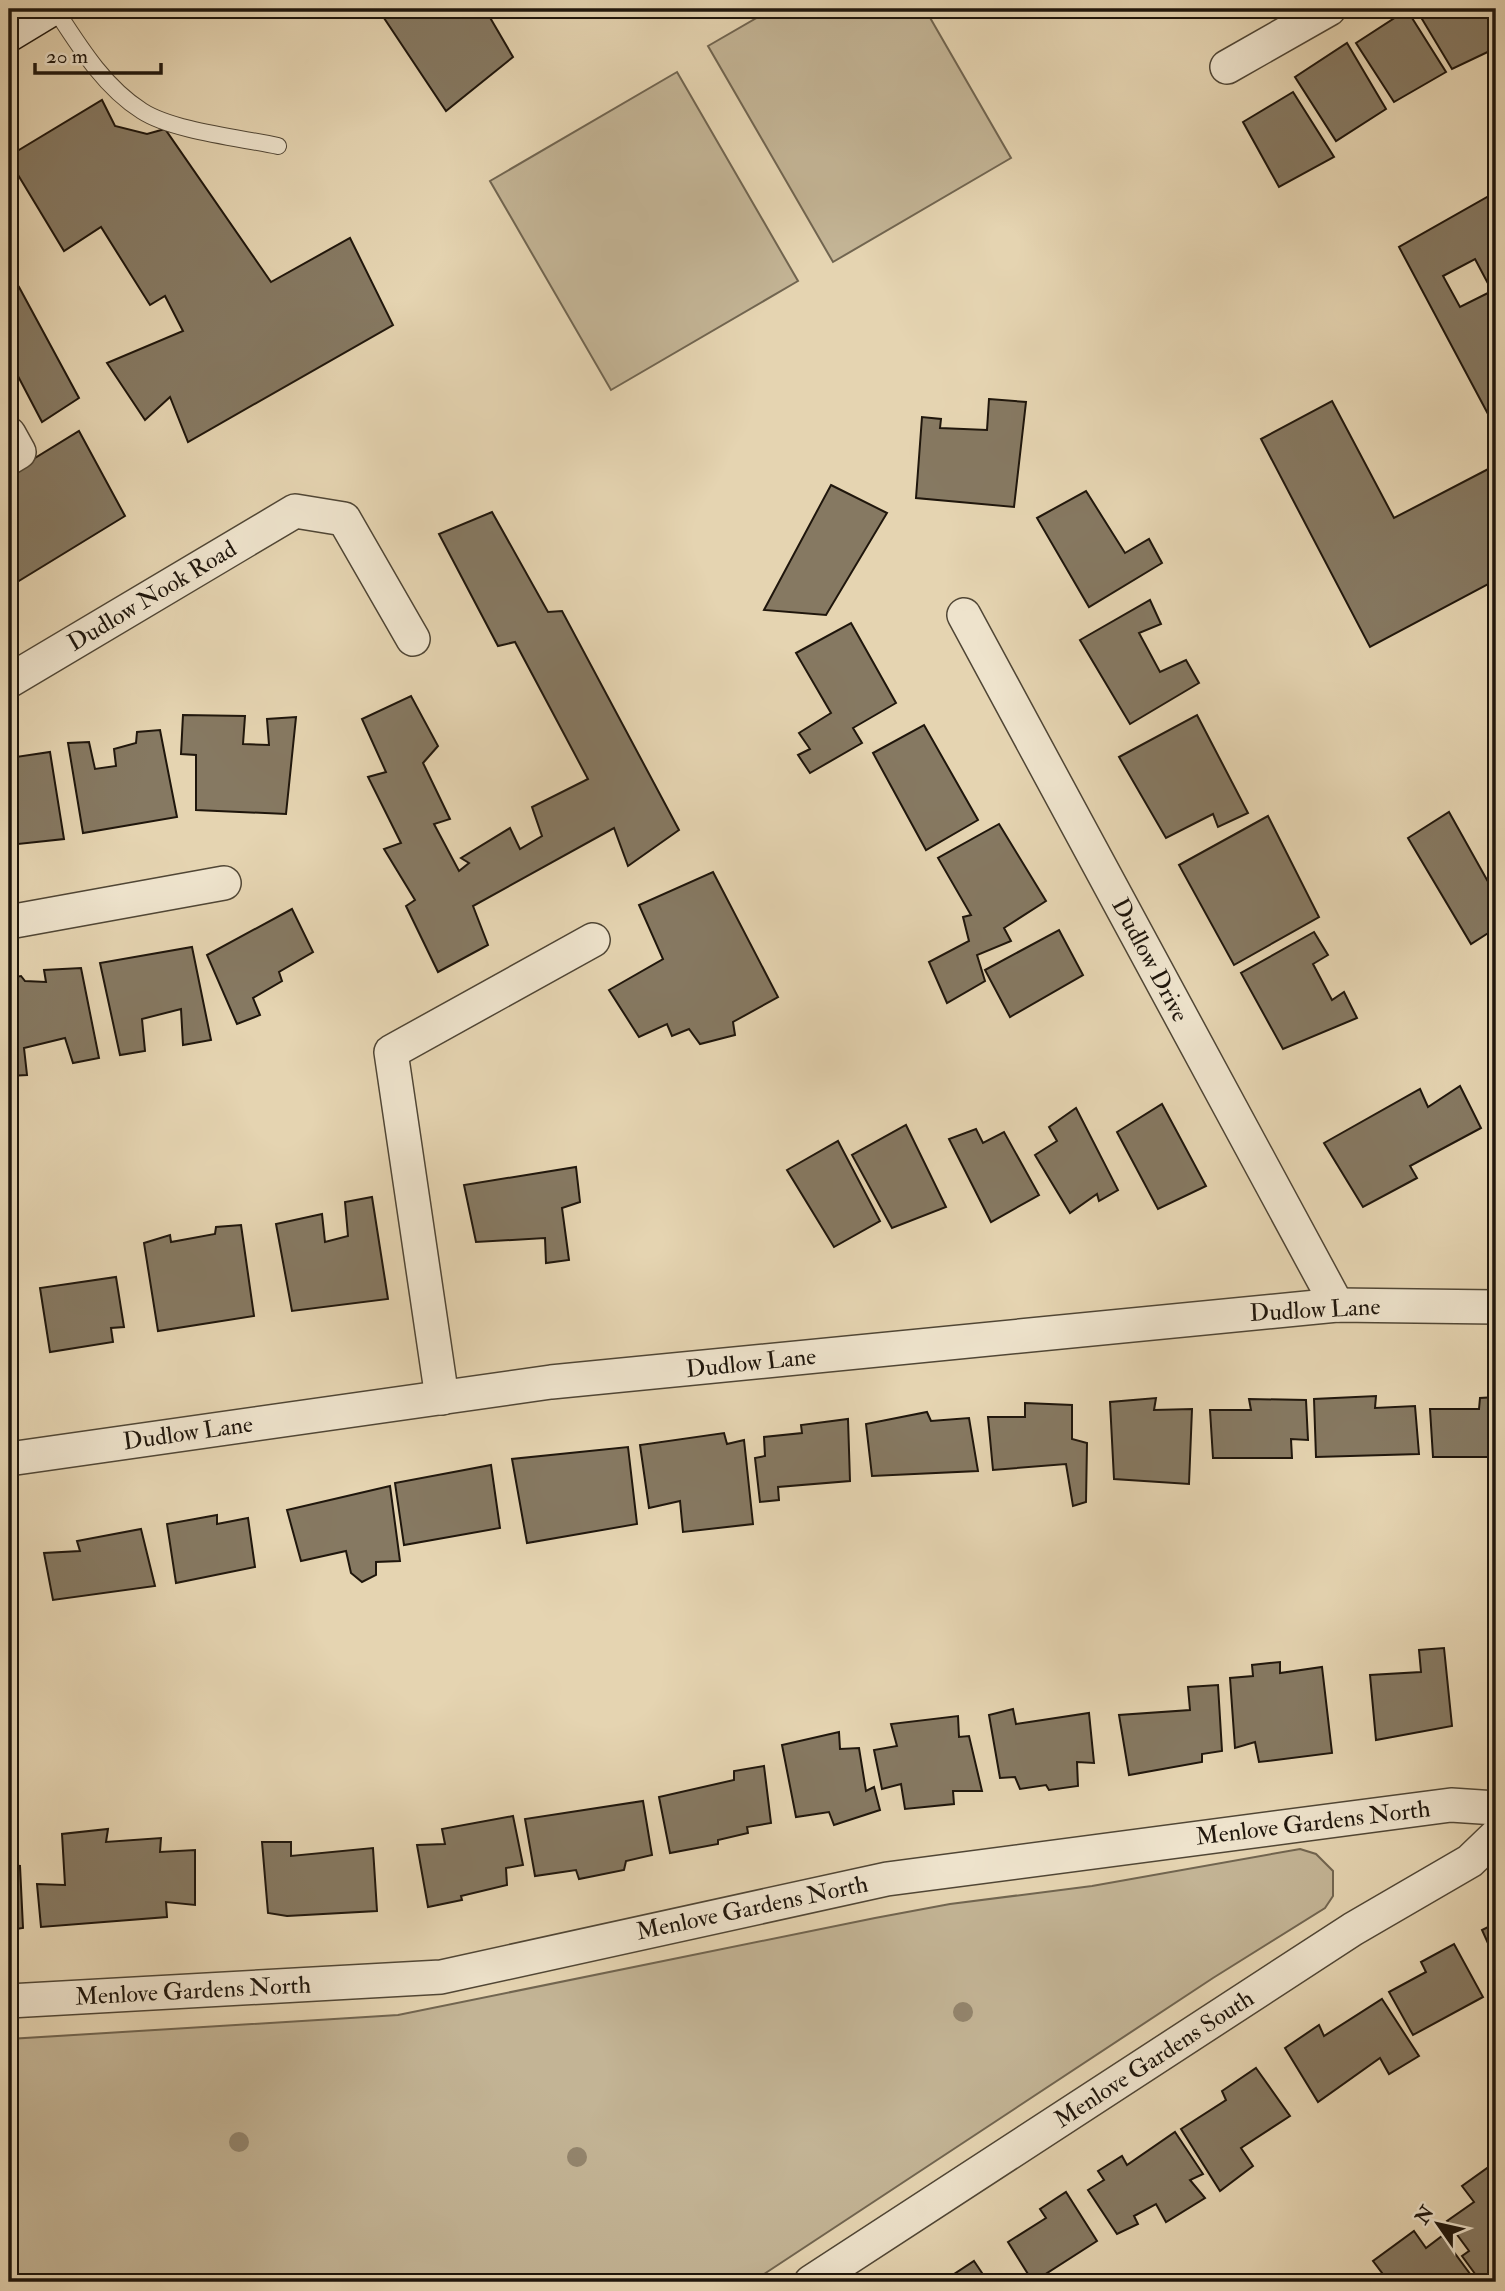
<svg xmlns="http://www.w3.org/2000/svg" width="1505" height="2291" viewBox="0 0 1505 2291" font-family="'IM FELL Double Pica',serif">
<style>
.green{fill:#c3b495;stroke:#716550;stroke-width:2}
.building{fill:#867962;stroke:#1f160c;stroke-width:2;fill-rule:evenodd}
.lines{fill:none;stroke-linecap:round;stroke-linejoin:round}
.lane-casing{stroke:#504635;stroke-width:18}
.street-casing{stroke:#504635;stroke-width:36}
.secondary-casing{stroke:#1f160c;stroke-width:41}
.lane{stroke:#eee3cc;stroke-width:16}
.street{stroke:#eee3cc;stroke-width:33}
.secondary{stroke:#eee3cc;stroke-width:38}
.tree{fill:#93856d}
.labels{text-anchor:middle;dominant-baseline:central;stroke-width:7;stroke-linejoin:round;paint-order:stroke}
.street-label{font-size:24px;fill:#1f160c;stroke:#eee3cc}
</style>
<rect width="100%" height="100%" fill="#e5d4b1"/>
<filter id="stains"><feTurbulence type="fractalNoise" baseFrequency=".00286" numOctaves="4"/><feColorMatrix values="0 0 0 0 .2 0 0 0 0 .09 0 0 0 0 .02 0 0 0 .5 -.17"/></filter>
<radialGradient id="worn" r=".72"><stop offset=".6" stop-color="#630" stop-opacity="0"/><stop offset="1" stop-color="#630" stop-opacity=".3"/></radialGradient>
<g class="green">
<polygon points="772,9 925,9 1011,158 833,262 708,46"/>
<polygon points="677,72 798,281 611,390 490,181"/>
<polygon points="1300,1849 1316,1854 1333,1871 1333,1896 1325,1908 1213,1978 752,2282 9,2282 9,2039 398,2015 875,1918 950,1904 1092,1886"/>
</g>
<g class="building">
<polygon points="378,9 485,9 513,57 446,111"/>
<polygon points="1416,9 1487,9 1496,26 1496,48 1452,69"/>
<polygon points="1407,10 1446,72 1394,102 1356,43"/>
<polygon points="1347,43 1386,109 1336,141 1295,77"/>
<polygon points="1293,92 1334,157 1279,187 1243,122"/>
<polygon points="102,100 115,126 147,134 165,129 271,282 350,238 393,325 188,442 170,397 145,420 107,363 183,331 165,296 150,305 101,227 64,251 9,160 9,156"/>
<path d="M 1496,192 L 1496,429 L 1399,247 ZM 1475,259 L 1492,291 L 1460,307 L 1443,276 Z"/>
<polygon points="19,287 79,398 42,422 9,359 9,294"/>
<polygon points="989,399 1026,402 1014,507 916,498 922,417 941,419 940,428 987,430"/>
<polygon points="1332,401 1394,518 1496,465 1496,580 1370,647 1261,439"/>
<polygon points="79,431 125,516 9,587 9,474"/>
<polygon points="831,485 887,513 826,615 764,610"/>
<polygon points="1086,491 1125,553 1149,539 1162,563 1089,607 1037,518"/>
<polygon points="492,512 548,612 562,611 679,830 628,866 614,828 473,906 488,945 438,972 406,906 415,900 384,849 401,843 368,777 386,772 362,719 411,696 438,746 423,763 450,819 434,824 459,871 469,863 461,858 510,828 520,849 542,836 532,807 588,779 515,642 498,646 439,534"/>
<polygon points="1150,600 1161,624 1139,633 1160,672 1186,660 1199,683 1130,724 1080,640"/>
<polygon points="851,623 896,703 853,728 862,743 810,773 798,755 810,749 799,733 831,713 796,653"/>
<polygon points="183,715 245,716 243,744 269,745 267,719 296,717 286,814 196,810 196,755 181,754"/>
<polygon points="1197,715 1248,813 1218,827 1213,814 1166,838 1119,757"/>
<polygon points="924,725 978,820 926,850 873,753"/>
<polygon points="160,730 177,817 83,833 68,743 89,742 95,769 116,766 114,749 136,743 137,732"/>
<polygon points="50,752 64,839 9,845 9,758"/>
<polygon points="1449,812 1496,896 1496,928 1471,944 1408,838"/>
<polygon points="1268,816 1319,917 1234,965 1179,865"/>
<polygon points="999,824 1046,901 1004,928 1011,941 977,955 985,981 947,1003 929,962 969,941 963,917 971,915 938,858"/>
<polygon points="713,872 778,997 733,1022 735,1035 700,1044 689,1029 672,1036 667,1024 639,1037 609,990 663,959 639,905"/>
<polygon points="292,909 313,952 279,972 282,981 253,998 260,1015 237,1024 207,955"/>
<polygon points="1059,930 1083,975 1010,1017 985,970"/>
<polygon points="1314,932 1328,955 1313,964 1332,1000 1344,992 1357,1018 1283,1049 1241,973"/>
<polygon points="192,947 211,1040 183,1045 181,1009 142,1019 145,1051 120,1055 100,963"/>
<polygon points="81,968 99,1058 73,1063 65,1038 24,1048 27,1075 9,1076 9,978 21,976 25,981 46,982 44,970"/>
<polygon points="1460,1086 1481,1128 1410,1166 1417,1178 1363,1207 1324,1143 1420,1089 1428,1107"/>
<polygon points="1162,1104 1206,1186 1158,1209 1117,1132"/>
<polygon points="1076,1108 1118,1190 1099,1201 1097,1194 1070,1213 1035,1155 1057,1141 1049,1127"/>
<polygon points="906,1125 946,1207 892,1228 852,1155"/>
<polygon points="976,1129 983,1143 1004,1132 1039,1195 991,1222 949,1139"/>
<polygon points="838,1141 880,1221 834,1247 787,1170"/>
<polygon points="576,1167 580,1202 562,1208 569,1260 546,1263 545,1238 476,1242 464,1185"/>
<polygon points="372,1197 388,1299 292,1311 276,1224 322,1214 325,1242 348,1236 345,1202"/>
<polygon points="241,1225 254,1316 158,1331 144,1243 170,1235 171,1242 215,1234 216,1227"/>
<polygon points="116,1277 124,1327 111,1328 113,1342 50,1352 40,1288"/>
<polygon points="1376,1396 1375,1408 1415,1406 1419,1454 1316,1457 1314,1399"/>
<polygon points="1496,1397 1496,1457 1433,1457 1430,1409 1479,1409 1480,1398"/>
<polygon points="1156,1398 1154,1410 1192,1409 1189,1484 1114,1479 1110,1402"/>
<polygon points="1249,1399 1306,1400 1308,1440 1291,1439 1292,1458 1213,1458 1210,1410 1251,1410"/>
<polygon points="1025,1403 1072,1405 1072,1439 1087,1443 1086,1502 1073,1506 1066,1464 993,1470 988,1417 1025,1417"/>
<polygon points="927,1412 931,1421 969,1418 978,1471 872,1476 866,1424"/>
<polygon points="848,1419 850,1481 778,1487 779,1500 760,1502 755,1458 765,1456 764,1437 802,1433 801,1425"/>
<polygon points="724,1433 727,1444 744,1440 753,1524 683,1532 680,1501 649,1508 640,1445"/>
<polygon points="628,1447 637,1524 527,1543 512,1459"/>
<polygon points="491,1465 500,1528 404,1545 395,1483"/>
<polygon points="390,1486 400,1561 376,1562 376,1575 362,1582 351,1573 346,1551 301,1561 287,1510"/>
<polygon points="217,1515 217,1524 248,1518 255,1567 176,1583 167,1524"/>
<polygon points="141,1529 155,1586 53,1600 44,1553 80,1551 77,1541"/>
<polygon points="1444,1648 1452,1726 1376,1740 1370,1675 1421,1672 1419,1650"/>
<polygon points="1280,1662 1280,1673 1322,1667 1332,1753 1259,1762 1255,1742 1235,1748 1230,1678 1253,1676 1252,1665"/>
<polygon points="1218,1685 1222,1751 1202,1754 1202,1762 1129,1775 1119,1715 1190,1710 1188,1687"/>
<polygon points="1013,1709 1016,1724 1089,1713 1094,1763 1077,1762 1078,1786 1049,1790 1046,1785 1020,1789 1015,1777 1000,1778 989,1715"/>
<polygon points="958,1716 959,1737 969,1736 982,1791 953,1791 954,1804 905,1809 901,1784 882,1789 874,1750 897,1746 891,1724"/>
<polygon points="839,1732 840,1749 859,1748 866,1791 874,1787 880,1810 834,1825 829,1812 796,1817 782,1745"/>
<polygon points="764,1766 771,1823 747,1827 748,1833 718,1840 718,1844 670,1853 659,1797 734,1780 734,1771"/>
<polygon points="643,1801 652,1855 626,1861 624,1870 579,1879 576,1870 535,1876 525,1819"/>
<polygon points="513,1816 523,1865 506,1868 507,1885 461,1896 462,1900 428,1907 417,1845 445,1844 442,1829"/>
<polygon points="108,1829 106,1842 161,1838 160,1852 195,1850 195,1905 166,1902 167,1917 41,1927 37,1884 65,1885 62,1834"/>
<polygon points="262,1842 291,1842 291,1856 373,1848 377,1911 287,1916 268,1913"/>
<polygon points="9,1865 20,1866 23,1928 9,1930"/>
<polygon points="1496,1923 1496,1961 1482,1930"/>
<polygon points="1454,1944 1483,1997 1413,2035 1389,1992 1426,1972 1421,1962"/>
<polygon points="1382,1999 1419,2056 1389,2074 1380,2058 1318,2102 1285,2048 1319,2025 1324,2036"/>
<polygon points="1256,2068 1290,2116 1241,2148 1253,2166 1220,2191 1181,2129 1226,2100 1222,2091"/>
<polygon points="1175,2132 1203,2174 1190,2180 1205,2198 1166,2222 1156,2204 1134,2216 1138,2224 1117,2234 1088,2190 1104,2180 1098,2171 1122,2156 1127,2165"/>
<polygon points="1490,2166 1496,2175 1496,2282 1481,2282 1462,2256 1469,2251 1447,2221 1474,2202 1462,2186"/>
<polygon points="1066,2192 1097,2241 1033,2282 1008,2242 1046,2218 1040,2209"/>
<polygon points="1414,2231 1426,2248 1442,2236 1476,2282 1380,2282 1385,2277 1373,2261"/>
<polygon points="974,2261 988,2282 942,2282"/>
</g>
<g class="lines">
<defs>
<path id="lane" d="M 55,9 C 79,46 104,87 142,111 C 173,131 241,138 278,146"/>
<g id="street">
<polyline points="1227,67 1329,9"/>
<polyline points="9,434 19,452 9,458"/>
<polyline points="964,615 1337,1305"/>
<polyline points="9,681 295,511 344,519 413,639"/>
<polyline points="9,922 224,883"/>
<polyline points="442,1398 391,1052 593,940"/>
<polyline points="9,1459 551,1382 1337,1305 1496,1307"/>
<polyline points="9,2001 441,1977 887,1879 1451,1805 1496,1808"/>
<polyline points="811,2282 1353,1929 1470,1861 1496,1836"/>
</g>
<polyline id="secondary" points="9,32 47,9"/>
</defs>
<use href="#lane" class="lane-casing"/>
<use href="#street" class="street-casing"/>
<use href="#secondary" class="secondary-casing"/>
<use href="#lane" class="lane"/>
<use href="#street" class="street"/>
<use href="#secondary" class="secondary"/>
</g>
<g class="tree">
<circle cx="963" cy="2012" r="10"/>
<circle cx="239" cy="2142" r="10"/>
<circle cx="577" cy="2157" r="10"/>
</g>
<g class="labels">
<g class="street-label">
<text transform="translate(152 596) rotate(-31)">Dudlow Nook Road</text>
<text transform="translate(1150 960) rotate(62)">Dudlow Drive</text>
<text transform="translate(1315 1310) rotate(-3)">Dudlow Lane</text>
<text transform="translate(751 1363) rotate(-6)">Dudlow Lane</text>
<text transform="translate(188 1433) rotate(-8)">Dudlow Lane</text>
<text transform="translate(1313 1823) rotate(-7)">Menlove Gardens North</text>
<text transform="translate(752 1908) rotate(-12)">Menlove Gardens North</text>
<text transform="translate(193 1991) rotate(-3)">Menlove Gardens North</text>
<text transform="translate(1154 2059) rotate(-33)">Menlove Gardens South</text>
</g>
</g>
<rect width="1505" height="2291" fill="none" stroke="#e5d4b1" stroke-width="35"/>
<rect x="10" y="10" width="1484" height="2270" fill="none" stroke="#1f160c" stroke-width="3.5"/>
<rect x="18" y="18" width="1470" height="2256" fill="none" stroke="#1f160c" stroke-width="2"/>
<g transform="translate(1438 2224) rotate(304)" stroke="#eee3cc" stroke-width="5" paint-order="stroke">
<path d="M0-5L12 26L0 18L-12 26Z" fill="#1f160c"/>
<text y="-10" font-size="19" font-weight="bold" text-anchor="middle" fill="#1f160c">N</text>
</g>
<path d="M35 63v10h126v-10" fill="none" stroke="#1f160c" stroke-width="3.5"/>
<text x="46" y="63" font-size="21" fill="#1f160c" stroke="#eee3cc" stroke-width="5" paint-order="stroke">20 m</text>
<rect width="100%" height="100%" filter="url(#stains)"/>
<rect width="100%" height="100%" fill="url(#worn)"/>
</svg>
